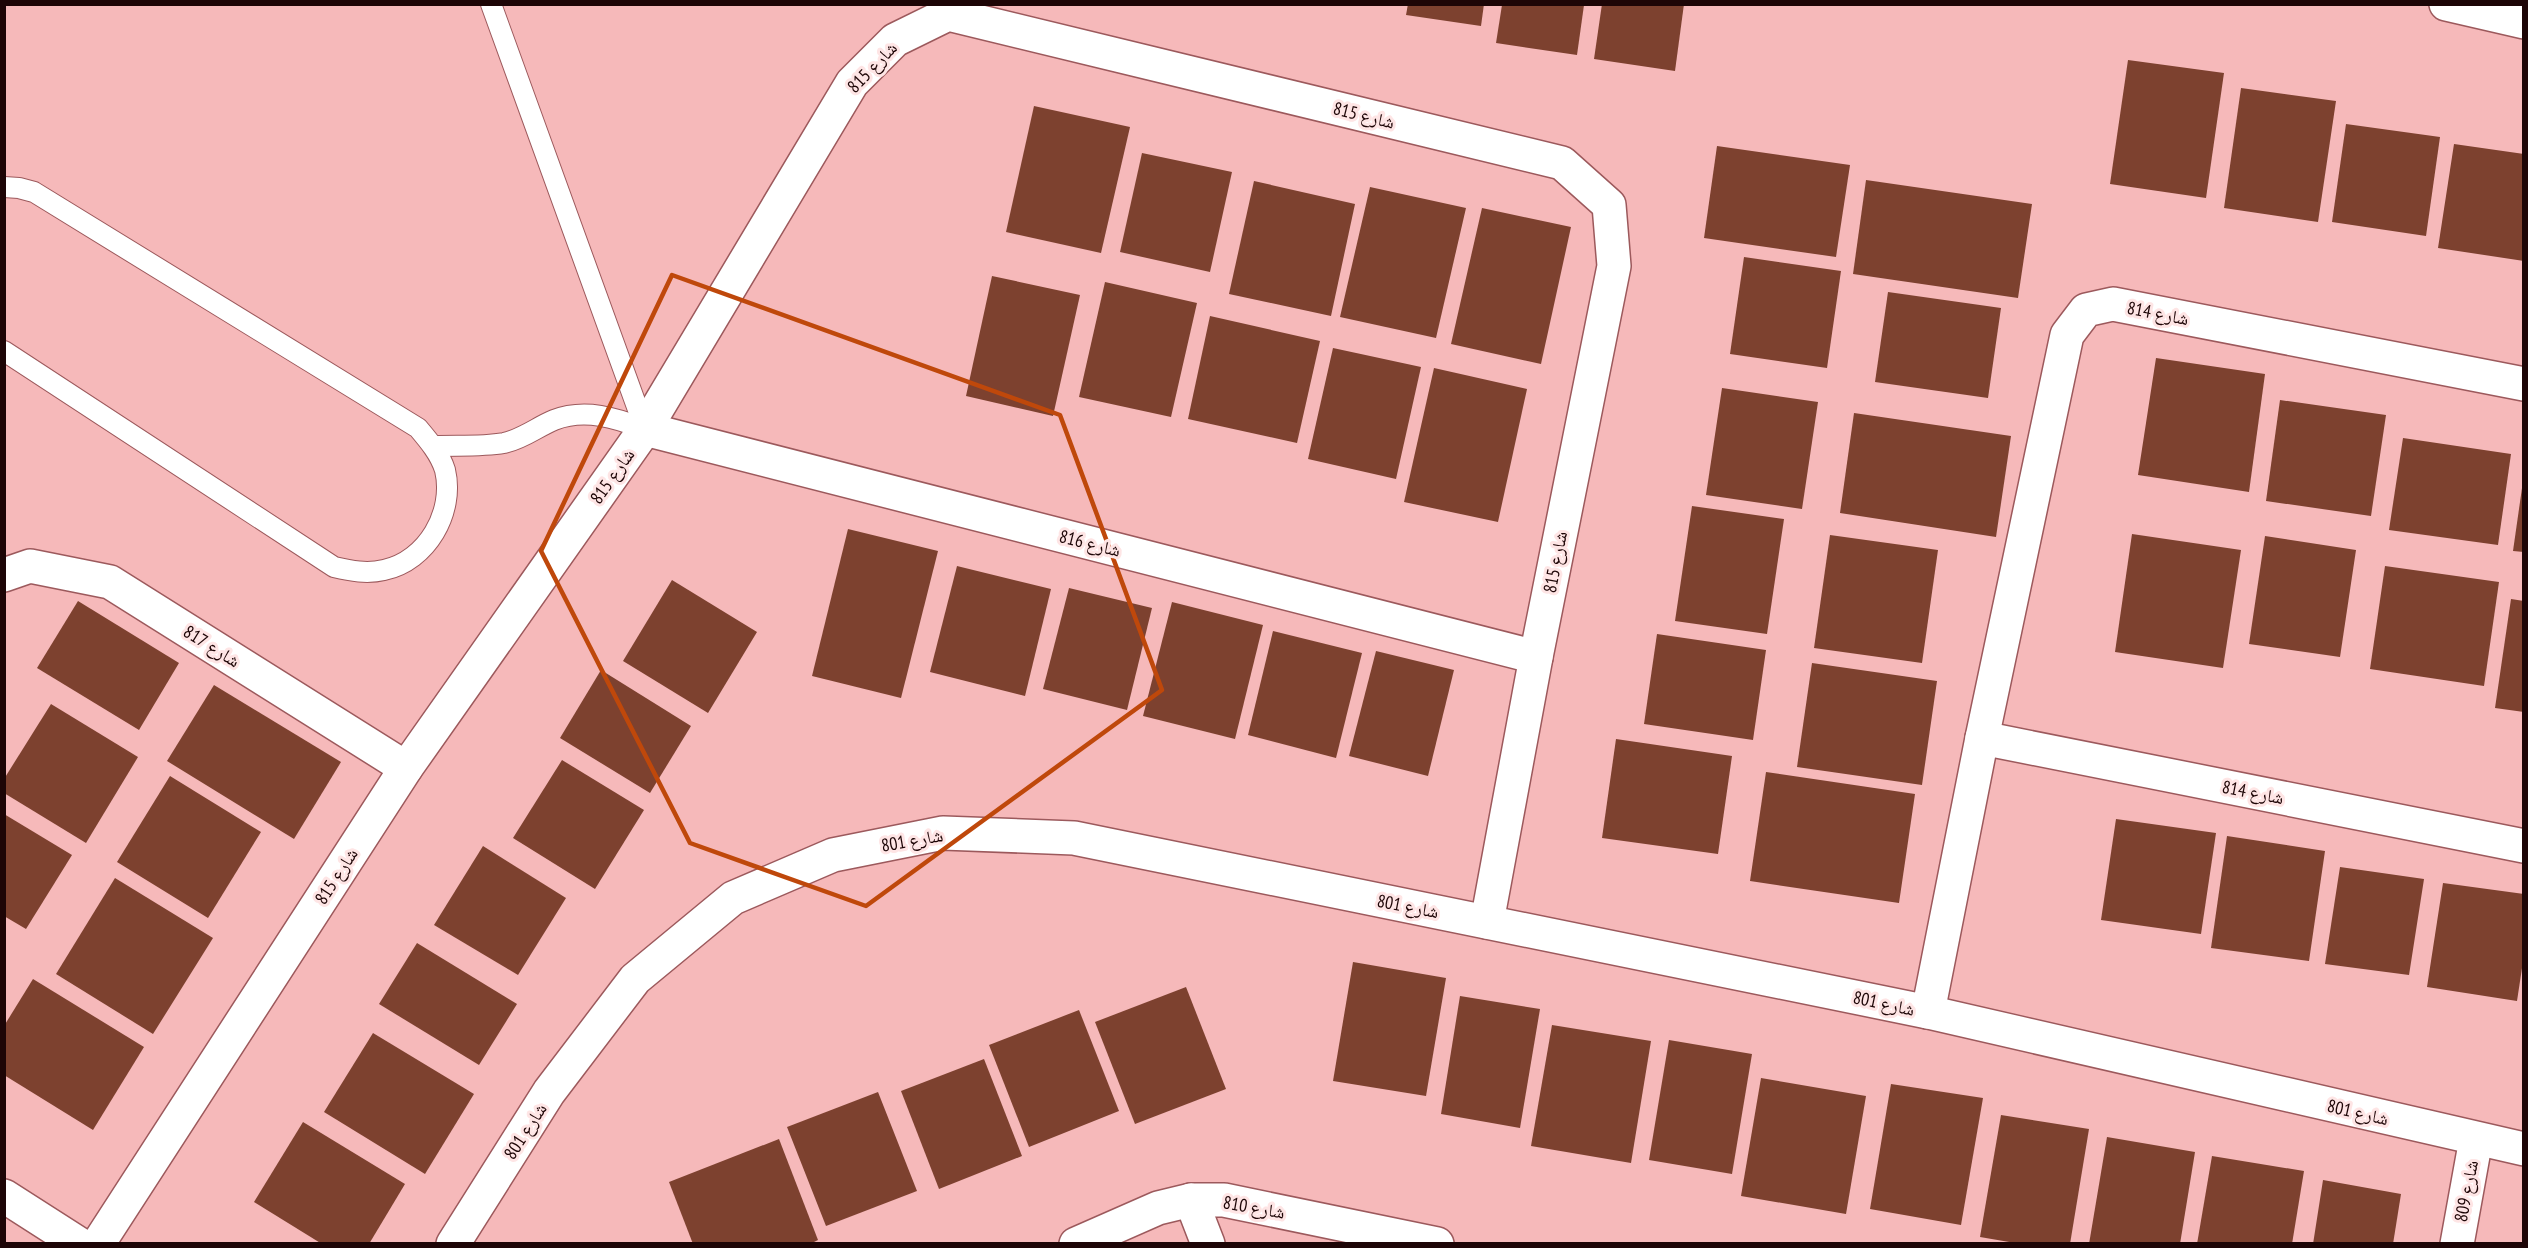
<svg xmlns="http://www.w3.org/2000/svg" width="2528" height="1248" viewBox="0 0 2528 1248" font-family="'PT Sans Narrow','Noto Naskh Arabic',sans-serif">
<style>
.building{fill:#7d412f}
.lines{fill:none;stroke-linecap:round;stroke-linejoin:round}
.service-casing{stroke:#9c595c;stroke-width:22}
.minor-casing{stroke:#9c595c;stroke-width:36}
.tertiary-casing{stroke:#9c595c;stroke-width:36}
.service{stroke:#fff;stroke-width:20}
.minor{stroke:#fff;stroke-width:33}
.tertiary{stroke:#fff;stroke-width:33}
.marked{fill:none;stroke:#bf480b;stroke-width:4.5;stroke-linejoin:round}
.labels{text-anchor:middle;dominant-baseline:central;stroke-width:6;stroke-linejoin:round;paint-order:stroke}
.street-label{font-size:18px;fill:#1d0506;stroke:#fee5e5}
</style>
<rect width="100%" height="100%" fill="#f6b9ba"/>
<g class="building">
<polygon points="1408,4 1484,4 1481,26 1406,15"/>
<polygon points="1602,4 1684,4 1675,71 1594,59"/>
<polygon points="1502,5 1584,5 1577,55 1496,43"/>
<polygon points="2128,60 2224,73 2206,198 2110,184"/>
<polygon points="2241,88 2336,101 2318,222 2224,208"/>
<polygon points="1034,106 1130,127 1101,253 1006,232"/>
<polygon points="2346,124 2440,137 2426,236 2332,222"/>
<polygon points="2454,144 2524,154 2524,261 2438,248"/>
<polygon points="1717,146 1850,165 1836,257 1704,238"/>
<polygon points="1142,153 1232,172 1210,272 1120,252"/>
<polygon points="1866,180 2032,204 2018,298 1853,274"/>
<polygon points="1254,181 1355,204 1331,316 1229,294"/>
<polygon points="1370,187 1466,208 1436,338 1340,317"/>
<polygon points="1482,208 1571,227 1541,364 1451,344"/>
<polygon points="1744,257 1841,271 1827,368 1730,354"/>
<polygon points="992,276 1080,295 1053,416 966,396"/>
<polygon points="1105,282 1197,303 1171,417 1079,397"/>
<polygon points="1888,292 2001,308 1988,398 1875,382"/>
<polygon points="1210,316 1320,341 1297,443 1188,419"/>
<polygon points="1333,348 1421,367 1396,479 1308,459"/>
<polygon points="2156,358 2265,374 2249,492 2138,475"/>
<polygon points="1434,368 1527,389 1498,522 1404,502"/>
<polygon points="1722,388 1818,402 1802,509 1706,495"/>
<polygon points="2280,400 2386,415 2371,516 2266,501"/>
<polygon points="1854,413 2011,436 1996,537 1840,513"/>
<polygon points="2403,438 2511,454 2498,545 2389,530"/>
<polygon points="2522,488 2524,489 2524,552 2513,551"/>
<polygon points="1692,506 1784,519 1767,634 1675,621"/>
<polygon points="848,529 938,551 901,698 812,676"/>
<polygon points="2132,534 2241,550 2223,668 2115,652"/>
<polygon points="1830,535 1938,550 1922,663 1814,648"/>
<polygon points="2265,536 2356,550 2340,657 2249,644"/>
<polygon points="957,566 1051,589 1025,696 930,672"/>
<polygon points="2385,566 2499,582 2484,686 2370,669"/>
<polygon points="672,580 757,632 708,713 623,661"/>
<polygon points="1069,588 1152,608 1127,710 1043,689"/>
<polygon points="2511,599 2524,601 2524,712 2495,708"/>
<polygon points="78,601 179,663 139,730 37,668"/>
<polygon points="1172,602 1263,625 1235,739 1143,716"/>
<polygon points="1273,631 1362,653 1336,758 1248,735"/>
<polygon points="1657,634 1766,650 1753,740 1644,724"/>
<polygon points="1376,651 1454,670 1428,776 1349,756"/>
<polygon points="1812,663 1937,681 1922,785 1797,767"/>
<polygon points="601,670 691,726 650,793 560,738"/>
<polygon points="214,685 341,762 294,839 167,761"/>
<polygon points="51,704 138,757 86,843 4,793 4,779"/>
<polygon points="1616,739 1732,756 1718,854 1602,838"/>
<polygon points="562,760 644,810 595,889 513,838"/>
<polygon points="1766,772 1915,794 1899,903 1750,881"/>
<polygon points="170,776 261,832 208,918 117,862"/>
<polygon points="4,814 72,855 26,929 4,916"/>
<polygon points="2116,819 2216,833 2201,934 2101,920"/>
<polygon points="2227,836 2325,851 2309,961 2211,948"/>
<polygon points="483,846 566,898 518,975 434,925"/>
<polygon points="2340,867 2424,879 2409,975 2325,964"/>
<polygon points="115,878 213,938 153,1034 56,974"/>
<polygon points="2443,883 2524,894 2524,955 2517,1001 2427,987"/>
<polygon points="417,943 517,1004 479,1065 379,1004"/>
<polygon points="1353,962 1446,978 1426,1096 1333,1081"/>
<polygon points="33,979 144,1047 93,1130 4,1075 4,1026"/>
<polygon points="1186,987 1226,1089 1135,1124 1095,1022"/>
<polygon points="1460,996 1540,1009 1520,1128 1441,1114"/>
<polygon points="1079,1010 1119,1111 1029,1147 989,1045"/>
<polygon points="1552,1025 1651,1041 1631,1163 1531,1146"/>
<polygon points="373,1033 474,1094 425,1174 324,1112"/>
<polygon points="1669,1040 1752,1054 1732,1174 1649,1160"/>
<polygon points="984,1059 1022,1156 939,1189 901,1091"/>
<polygon points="1761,1078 1866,1096 1846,1214 1741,1196"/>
<polygon points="1891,1084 1983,1098 1961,1225 1870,1209"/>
<polygon points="878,1092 917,1191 826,1226 787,1127"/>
<polygon points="2001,1115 2089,1129 2070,1244 2021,1244 1980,1237"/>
<polygon points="303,1122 405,1184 369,1244 322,1244 254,1202"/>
<polygon points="2107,1137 2195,1152 2180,1244 2089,1244"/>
<polygon points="779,1139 818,1240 810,1244 693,1244 669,1182"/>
<polygon points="2212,1156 2304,1171 2292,1244 2197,1244"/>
<polygon points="2323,1180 2401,1194 2393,1244 2313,1244"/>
</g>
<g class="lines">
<defs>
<g id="service">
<polyline points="491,4 645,429"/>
<path d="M 4,187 L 19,188 L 34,192 L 418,428 C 429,441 440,454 445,470 C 455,512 427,561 384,570 C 367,574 351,571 334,567 L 4,351"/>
<path d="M 434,446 C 457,445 481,447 504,443 C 523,439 537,427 554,420 C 585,408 616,418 645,429"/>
</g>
<g id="minor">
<polyline points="645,429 1536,657"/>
<polyline points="4,575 30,566 110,582 406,768"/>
<polyline points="1982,738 2524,846"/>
<polyline points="1928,1012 1982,738 2067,335 2086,310 2113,304 2524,384"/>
<polyline points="4,1196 79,1244"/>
<polyline points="1191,1200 1208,1244"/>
<polyline points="98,1244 406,768 645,429 852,83 895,40 948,14 1562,163 1609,205 1614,266 1536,657 1487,922"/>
<polyline points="453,1244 549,1092 635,979 733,898 833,855 943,833 1074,838 1928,1012 2524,1149"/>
<polyline points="1076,1244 1158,1208 1191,1200 1224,1200 1437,1244"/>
<polyline points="2457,1244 2476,1139"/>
</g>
<polyline id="tertiary" points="2446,4 2524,22"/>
</defs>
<use href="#service" class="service-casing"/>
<use href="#minor" class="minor-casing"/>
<use href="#tertiary" class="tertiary-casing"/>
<use href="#service" class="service"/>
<use href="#minor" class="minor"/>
<use href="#tertiary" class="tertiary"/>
</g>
<path class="marked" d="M 672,275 L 1060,415 L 1162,690 L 866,906 L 690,843 L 541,551 Z"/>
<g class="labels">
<g class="street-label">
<text transform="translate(872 67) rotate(-46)">شارع 815</text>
<text transform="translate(1364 115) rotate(14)">شارع 815</text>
<text transform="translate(2158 313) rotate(11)">شارع 814</text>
<text transform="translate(612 476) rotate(-55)">شارع 815</text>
<text transform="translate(1090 543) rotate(14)">شارع 816</text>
<text transform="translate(1555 562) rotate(-79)">شارع 815</text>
<text transform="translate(212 646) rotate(32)">شارع 817</text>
<text transform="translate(2253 792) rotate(11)">شارع 814</text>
<text transform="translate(912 840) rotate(-10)">شارع 801</text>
<text transform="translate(336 876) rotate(-57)">شارع 815</text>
<text transform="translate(1408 906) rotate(11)">شارع 801</text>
<text transform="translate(1884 1003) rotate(12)">شارع 801</text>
<text transform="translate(2358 1112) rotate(13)">شارع 801</text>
<text transform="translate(525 1131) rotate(-57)">شارع 801</text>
<text transform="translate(2466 1191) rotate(-79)">شارع 809</text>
<text transform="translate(1254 1207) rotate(10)">شارع 810</text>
</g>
</g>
<rect width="2528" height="1248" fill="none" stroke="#1d0506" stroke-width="12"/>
</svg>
